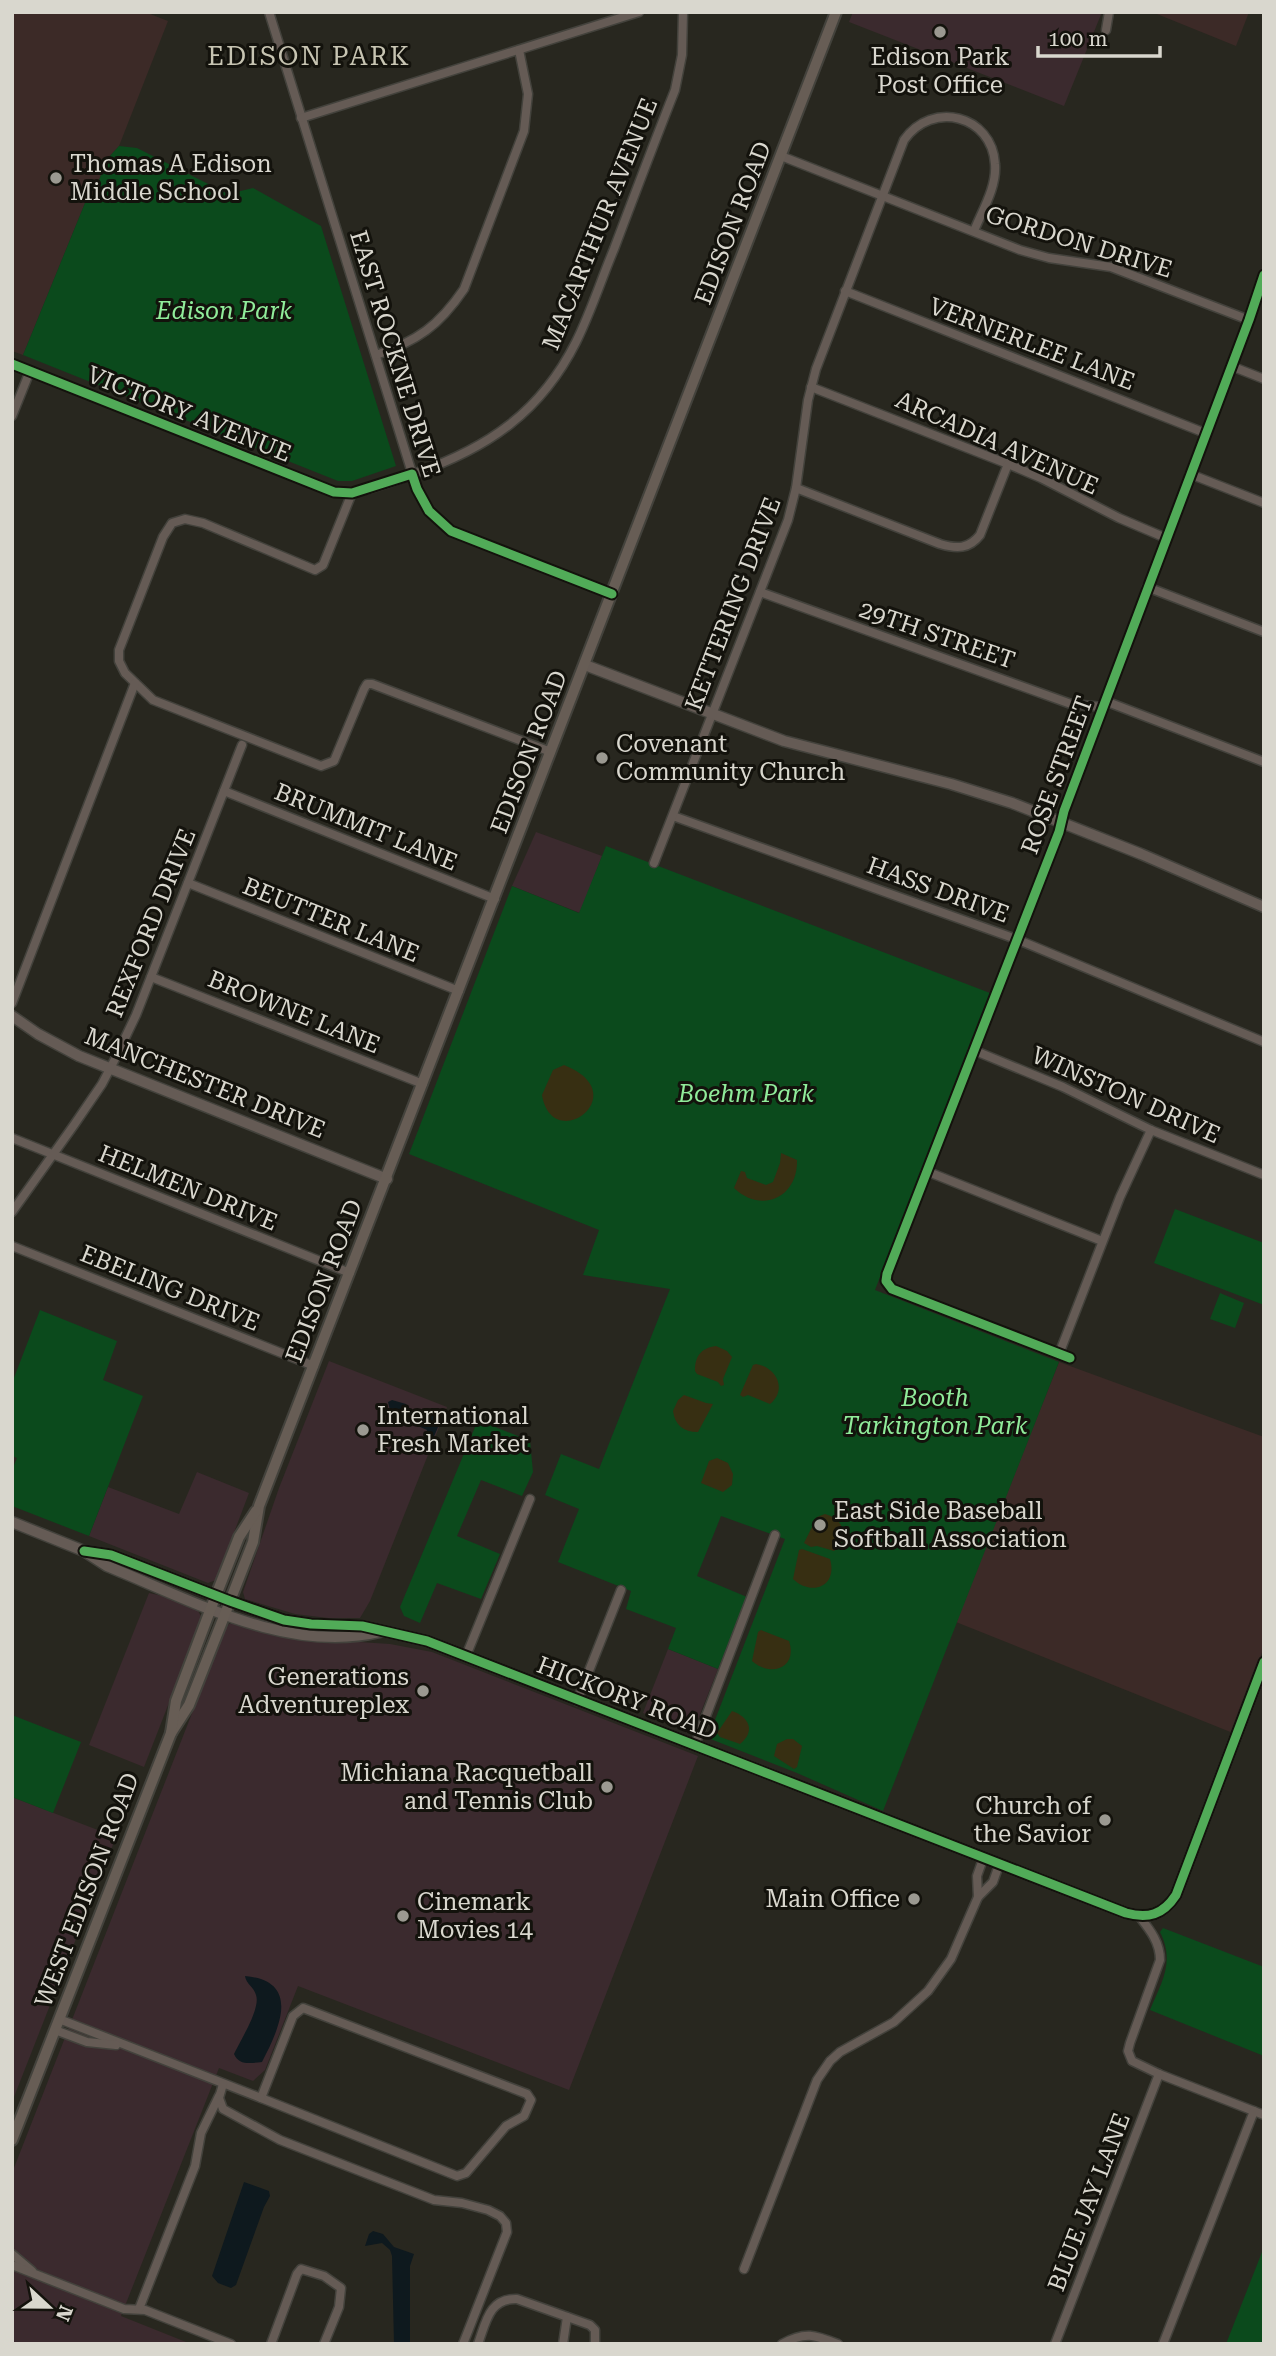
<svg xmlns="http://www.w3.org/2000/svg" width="1276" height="2356" viewBox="0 0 1276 2356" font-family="'Roboto Serif',serif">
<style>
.commercial{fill:#3b2a2e}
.education{fill:#3c2a27}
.green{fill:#0b4a1c}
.sand{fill:#372f12}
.water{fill:#0e191e}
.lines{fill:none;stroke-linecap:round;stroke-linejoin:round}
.minor-casing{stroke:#43423c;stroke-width:11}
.tertiary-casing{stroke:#43423c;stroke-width:13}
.secondary-casing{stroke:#43423c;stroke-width:14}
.minor{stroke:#655b55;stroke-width:8}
.tertiary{stroke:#655b55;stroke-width:10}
.secondary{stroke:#675d55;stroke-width:10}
.cycleway-casing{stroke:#13120c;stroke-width:13}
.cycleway{stroke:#51ab58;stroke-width:9}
.poi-dot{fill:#9b9991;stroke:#13120c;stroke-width:2.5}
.labels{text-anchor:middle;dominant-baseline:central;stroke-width:6;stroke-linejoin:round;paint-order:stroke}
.poi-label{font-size:24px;fill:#d9d7ce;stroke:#13120c;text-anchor:start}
.street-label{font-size:24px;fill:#d9d7ce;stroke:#13120c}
.park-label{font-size:24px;font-style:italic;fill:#90ec9a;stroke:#13120c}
.neighbourhood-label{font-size:26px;letter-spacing:2px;fill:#c7c4b2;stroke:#13120c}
</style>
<rect width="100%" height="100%" fill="#28271f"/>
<g class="commercial">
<polygon points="853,12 1102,12 1064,106 849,22"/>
<polygon points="536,832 602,856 580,913 512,886"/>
<polygon points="329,1361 447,1407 370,1601 360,1618 328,1618 295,1614 245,1599 243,1592 279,1488"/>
<polygon points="197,1472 249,1493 216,1580 208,1583 89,1536 108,1487 179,1514"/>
<polygon points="149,1593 163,1596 197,1609 202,1618 144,1767 89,1745"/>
<polygon points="235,1623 281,1637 390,1644 432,1652 698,1756 569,2090 298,1986 265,2070 253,2081 219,2068 121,2316 191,2344 12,2344 12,2173 225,1629 229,1624"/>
<polygon points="668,1649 718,1669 693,1732 643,1713"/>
<polygon points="12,1797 116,1837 12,2102"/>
</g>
<g class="education">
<polygon points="12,12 145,12 168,21 119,146 108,158 92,197 85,203 23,355 12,351"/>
<polygon points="1152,12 1249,12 1236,46"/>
<polygon points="1059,1362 1264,1437 1264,1647 1233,1733 956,1622"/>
</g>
<g class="green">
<polygon points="119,146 137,148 228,194 253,188 321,226 396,466 352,481 338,481 23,355 85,203 92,197 108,158"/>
<polygon points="606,846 990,993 875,1290 1059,1362 883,1811 797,1773 708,1738 785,1539 721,1516 697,1576 747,1597 718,1669 668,1649 676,1628 626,1609 631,1591 558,1562 579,1509 545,1495 561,1454 599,1469 670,1289 583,1275 599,1230 409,1154 512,886 579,913"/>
<polygon points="1175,1209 1264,1243 1264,1305 1154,1263"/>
<polygon points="1220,1293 1244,1303 1235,1328 1210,1319"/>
<polygon points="40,1310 117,1341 103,1380 143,1396 89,1536 12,1506 12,1470 17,1458 12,1456 12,1383"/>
<polygon points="478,1420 530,1441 533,1472 522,1496 481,1480 457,1536 500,1554 481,1599 437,1583 420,1623 404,1616 400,1607"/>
<polygon points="12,1715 81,1742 53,1813 12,1797"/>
<path d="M 1163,1928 L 1264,1967 L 1264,2056 L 1150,2010 C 1162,1981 1175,1962 1160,1932 Z"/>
<polygon points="1264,2247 1264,2344 1226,2344"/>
</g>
<g class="sand">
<path d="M 564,1065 C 637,1094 552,1156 542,1095 L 553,1070 Z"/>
<path d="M 781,1153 L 797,1160 C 798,1198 761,1214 734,1188 L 741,1171 L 745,1172 L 747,1178 L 766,1185 L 773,1182 L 780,1163 Z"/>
<path d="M 716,1346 L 727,1351 L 732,1357 L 723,1379 L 724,1385 L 721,1386 L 718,1382 L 697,1374 L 695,1371 C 695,1356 701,1348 716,1346 Z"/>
<path d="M 756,1364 C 776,1367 788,1389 770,1404 L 748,1395 L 743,1397 L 740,1395 L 753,1365 Z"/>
<path d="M 684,1395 L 706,1403 L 713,1404 L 698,1432 C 683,1432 675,1425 673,1411 L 678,1400 Z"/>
<polygon points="717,1458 728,1463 733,1474 732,1485 723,1492 701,1483 709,1461"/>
<path d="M 825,1514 C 845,1519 849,1538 834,1551 L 817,1546 L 811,1547 L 804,1543 L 817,1517 Z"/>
<path d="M 802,1549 L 830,1559 C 838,1586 812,1597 793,1579 L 799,1550 Z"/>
<path d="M 761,1630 L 789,1641 C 798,1668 771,1678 752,1661 L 758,1632 Z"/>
<path d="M 732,1711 C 749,1717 756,1731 740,1744 L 720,1737 L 717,1733 Z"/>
<polygon points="787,1739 793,1739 802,1746 797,1767 794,1769 774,1756 777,1744"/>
</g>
<g class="water">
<polygon points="392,1400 406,1404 412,1413 420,1416 431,1410 439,1413 441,1420 427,1453 422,1451 427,1430 391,1414 388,1402"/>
<path d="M 245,1976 C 302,1981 279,2029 262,2062 C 251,2063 239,2066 234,2054 C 240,2041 261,2008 256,1995 C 254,1987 246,1984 245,1976 Z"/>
<polygon points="244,2182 269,2191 270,2196 264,2207 236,2285 231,2288 218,2283 212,2276"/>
<polygon points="373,2231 383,2234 394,2247 414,2254 410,2266 410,2344 394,2344 392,2256 390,2250 382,2243 365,2246 369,2234"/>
</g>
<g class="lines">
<defs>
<g id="minor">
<polyline points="269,12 417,489 429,511 451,531 612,594"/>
<polyline points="1106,30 1109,12"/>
<polyline points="301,118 639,12"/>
<polyline points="781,156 1020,250 1049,258 1111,267 1249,320"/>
<polyline points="845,291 1205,433"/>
<path d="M 376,355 C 417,341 439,326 464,289 L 524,131 L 528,94 L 519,50"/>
<path d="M 12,364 L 334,492 C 357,496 394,481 416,473 C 488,448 541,412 576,342 C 591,312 601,280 614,249 C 634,196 654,143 675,90 L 682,55 L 683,12"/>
<polyline points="1231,366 1264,379"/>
<polyline points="811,387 1008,464 1041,478 1119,518 1166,538"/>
<polyline points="12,416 30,371"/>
<polyline points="1190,474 1264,503"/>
<path d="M 796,488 L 940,544 C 957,549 969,549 980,535 L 1008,464"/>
<polyline points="352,493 323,565 315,570 203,523 185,519 172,523 163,537 119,650 119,661 125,673 153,700 321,766 334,761 364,689 367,684 372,684 551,752"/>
<polyline points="1147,587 1264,632"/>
<polyline points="760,592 1071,704 1103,707"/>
<polyline points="1105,701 1264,762"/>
<polyline points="224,791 495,899"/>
<polyline points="673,816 1016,939 1264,1042"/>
<path d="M 654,863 L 788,520 L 796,488 L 808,400 L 816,369 L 904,140 C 932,100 992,115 995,164 C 997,187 982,211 974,231"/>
<polyline points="188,883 459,991"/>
<polyline points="151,977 423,1084"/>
<polyline points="12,1003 135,683"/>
<polyline points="973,1050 1063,1087 1151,1130 1264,1175"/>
<polyline points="12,1138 350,1273"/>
<polyline points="926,1171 1102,1241"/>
<polyline points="12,1212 74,1125 102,1084 115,1059 136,1015 242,745"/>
<polyline points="12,1246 314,1366"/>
<polyline points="1059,1354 1120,1197 1151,1130"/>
<polyline points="1070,1358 892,1289 886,1281 887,1274 1059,832 1064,811 1249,320 1264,275"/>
<polyline points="466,1656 530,1499"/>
<polyline points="577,1701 621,1590"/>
<polyline points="695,1745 775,1535"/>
<polyline points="978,1897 977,1876 983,1859"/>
<path d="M 1139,1916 C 1150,1930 1160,1942 1160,1960 L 1130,2043 L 1128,2051 L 1132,2061 L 1159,2074 L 1264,2115"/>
<polygon points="303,2008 527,2094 531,2100 524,2116 506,2126 466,2173 457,2176 261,2098 293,2016"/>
<polyline points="59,2019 261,2098"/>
<polyline points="55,2030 87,2042 116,2045"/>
<polyline points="223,2084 219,2098 223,2109 280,2140 434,2200 462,2203 488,2210 500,2216 506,2223 507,2232 463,2344"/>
<polyline points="12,2254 32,2271"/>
<polyline points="12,2265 124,2309 145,2310 231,2344"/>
<polyline points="744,2269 817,2080 830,2061 840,2052 894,2022 928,1991 951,1959 978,1897 993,1882 999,1865"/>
<polyline points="139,2309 195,2166 201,2133 219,2096"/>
<polyline points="271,2344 297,2274 301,2269 324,2276 341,2288 339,2307 324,2344"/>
<path d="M 478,2344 C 486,2322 489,2298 517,2299 L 590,2325 L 595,2330 L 595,2344"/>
<polyline points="563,2344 567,2317"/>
<path d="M 782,2344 C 805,2331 815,2335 838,2344"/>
<polyline points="1055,2344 1159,2074"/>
<polyline points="1163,2344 1254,2111"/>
</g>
<g id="tertiary">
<polyline points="585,665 784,741 951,784 1012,803 1141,854 1264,907"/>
<polyline points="12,1016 38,1034 79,1056 387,1179"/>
<path d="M 12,1522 L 84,1551 L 107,1566 C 191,1600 287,1654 380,1632"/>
<path d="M 84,1551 L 111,1555 L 230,1601 L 284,1620 L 311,1624 L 362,1626 L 427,1641 L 1126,1913 C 1148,1919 1163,1915 1176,1895 L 1264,1662"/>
</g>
<g id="secondary">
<polyline points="171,1733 189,1705 225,1614 253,1542 259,1506 836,12"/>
<polyline points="12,2140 171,1733 176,1701 211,1608 239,1537 256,1511"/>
</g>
</defs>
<use href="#minor" class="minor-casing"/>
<use href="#tertiary" class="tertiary-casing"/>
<use href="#secondary" class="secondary-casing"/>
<use href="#minor" class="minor"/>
<use href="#tertiary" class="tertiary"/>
<use href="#secondary" class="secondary"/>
<defs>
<g id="cycleway">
<polyline points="12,364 334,492 352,493 412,474 417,489 429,511 451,531 612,594"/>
<polyline points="1070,1358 892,1289 886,1281 887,1274 1059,832 1064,811 1249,320 1264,275"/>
<path d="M 84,1551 L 111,1555 L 230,1601 L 284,1620 L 311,1624 L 362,1626 L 427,1641 L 1126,1913 C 1148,1919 1163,1915 1176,1895 L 1264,1662"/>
</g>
</defs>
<use href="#cycleway" class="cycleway-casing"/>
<use href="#cycleway" class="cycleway"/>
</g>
<g class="poi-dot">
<circle cx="940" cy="32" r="7"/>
<circle cx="56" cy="178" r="7"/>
<circle cx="602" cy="758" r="7"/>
<circle cx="363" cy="1430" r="7"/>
<circle cx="820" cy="1525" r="7"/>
<circle cx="423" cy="1691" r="7"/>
<circle cx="607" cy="1787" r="7"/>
<circle cx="1105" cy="1820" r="7"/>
<circle cx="914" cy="1899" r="7"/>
<circle cx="403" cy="1916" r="7"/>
</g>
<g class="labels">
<g class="poi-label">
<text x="940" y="57" text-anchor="middle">Edison Park<tspan x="940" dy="28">Post Office</tspan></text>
<text x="70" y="164">Thomas A Edison<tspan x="70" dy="28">Middle School</tspan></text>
<text x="616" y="744">Covenant<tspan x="616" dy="28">Community Church</tspan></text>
<text x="377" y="1416">International<tspan x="377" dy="28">Fresh Market</tspan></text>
<text x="834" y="1511">East Side Baseball<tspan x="834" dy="28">Softball Association</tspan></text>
<text x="409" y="1677" text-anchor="end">Generations<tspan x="409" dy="28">Adventureplex</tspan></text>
<text x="593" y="1773" text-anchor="end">Michiana Racquetball<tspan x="593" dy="28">and Tennis Club</tspan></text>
<text x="1091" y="1806" text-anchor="end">Church of<tspan x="1091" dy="28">the Savior</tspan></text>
<text x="900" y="1899" text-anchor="end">Main Office</text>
<text x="417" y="1902">Cinemark<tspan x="417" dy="28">Movies 14</tspan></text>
</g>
<g class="street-label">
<text transform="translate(733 223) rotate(-69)">EDISON ROAD</text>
<text transform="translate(600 224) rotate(-68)">MACARTHUR AVENUE</text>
<text transform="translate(1079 242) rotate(17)">GORDON DRIVE</text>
<text transform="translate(1032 344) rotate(21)">VERNERLEE LANE</text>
<text transform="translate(395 354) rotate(73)">EAST ROCKNE DRIVE</text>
<text transform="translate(189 414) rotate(22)">VICTORY AVENUE</text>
<text transform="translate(997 443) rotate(24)">ARCADIA AVENUE</text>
<text transform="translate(733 604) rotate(-69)">KETTERING DRIVE</text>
<text transform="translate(937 635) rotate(19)">29TH STREET</text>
<text transform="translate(529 752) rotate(-69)">EDISON ROAD</text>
<text transform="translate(1057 775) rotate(-70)">ROSE STREET</text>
<text transform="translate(366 827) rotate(22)">BRUMMIT LANE</text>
<text transform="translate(938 890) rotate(20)">HASS DRIVE</text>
<text transform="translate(331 920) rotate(22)">BEUTTER LANE</text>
<text transform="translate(151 923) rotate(-68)">REXFORD DRIVE</text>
<text transform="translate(294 1012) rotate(22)">BROWNE LANE</text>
<text transform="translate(205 1083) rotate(22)">MANCHESTER DRIVE</text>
<text transform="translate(1126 1095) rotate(24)">WINSTON DRIVE</text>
<text transform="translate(188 1188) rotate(22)">HELMEN DRIVE</text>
<text transform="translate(324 1281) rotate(-69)">EDISON ROAD</text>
<text transform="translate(170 1288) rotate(22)">EBELING DRIVE</text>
<text transform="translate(627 1698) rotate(21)">HICKORY ROAD</text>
<text transform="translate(87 1890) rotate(-69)">WEST EDISON ROAD</text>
<text transform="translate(1089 2202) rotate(-69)">BLUE JAY LANE</text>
</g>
<g class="park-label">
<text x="224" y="311">Edison Park</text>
<text x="746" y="1094">Boehm Park</text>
<text x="935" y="1398">Booth<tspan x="935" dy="28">Tarkington Park</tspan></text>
</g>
<g class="neighbourhood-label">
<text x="309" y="56">EDISON PARK</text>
</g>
</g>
<rect width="1276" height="2356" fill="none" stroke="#d9d7ce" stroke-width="28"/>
<g transform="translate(49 2307) rotate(112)" stroke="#13120c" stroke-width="5" paint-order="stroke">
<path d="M0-5L12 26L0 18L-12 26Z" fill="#d9d7ce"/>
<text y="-10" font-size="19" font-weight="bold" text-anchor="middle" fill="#d9d7ce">N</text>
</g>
<path d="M1038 46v10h122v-10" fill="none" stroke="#d9d7ce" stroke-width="3.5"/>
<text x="1048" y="46" font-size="21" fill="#d9d7ce" stroke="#13120c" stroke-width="5" paint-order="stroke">100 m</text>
</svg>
